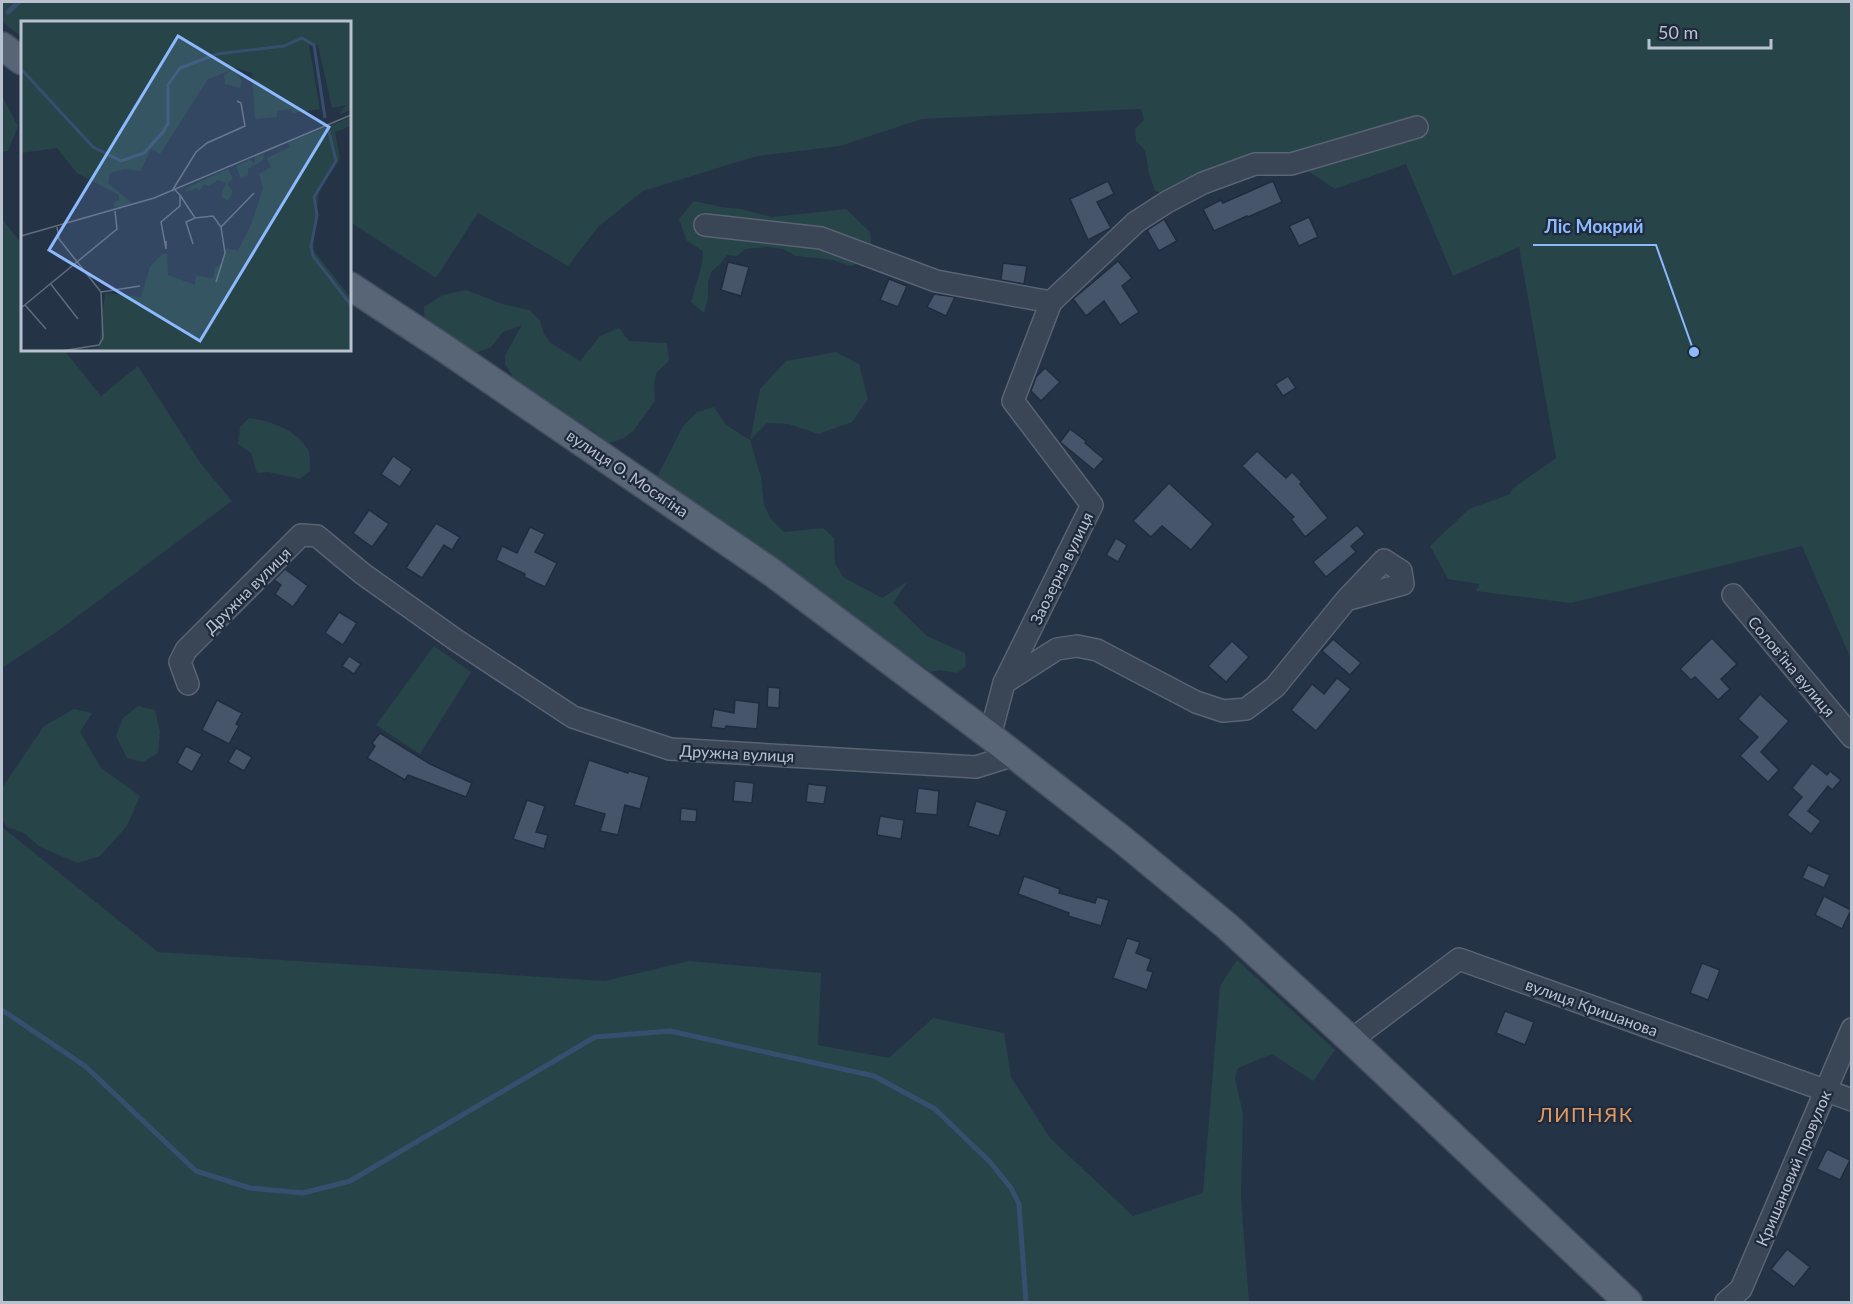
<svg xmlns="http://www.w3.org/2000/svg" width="1853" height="1304" viewBox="0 0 1853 1304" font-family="Lato,sans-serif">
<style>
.green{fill:#274448}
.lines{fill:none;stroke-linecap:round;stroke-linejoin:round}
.stream{stroke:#374f6f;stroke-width:5}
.building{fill:#47556b;stroke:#212c3d;stroke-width:1.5}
.minor-casing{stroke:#596373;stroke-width:24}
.major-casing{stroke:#444e5f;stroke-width:30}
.minor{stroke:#3a4556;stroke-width:21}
.major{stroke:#586576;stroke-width:27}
.labels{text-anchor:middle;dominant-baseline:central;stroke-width:4.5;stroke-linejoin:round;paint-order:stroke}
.street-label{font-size:16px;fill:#b8c1cf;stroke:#1e2a3b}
.quarter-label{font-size:20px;letter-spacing:1.5px;fill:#e09961;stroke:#1e2a3b}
.inset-river{fill:none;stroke:#374f6f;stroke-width:3}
.inset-road{fill:none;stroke:#606c7d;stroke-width:1.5}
.view{fill:#8db9ff;fill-opacity:0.15;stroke:#8db9ff;stroke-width:3}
.inset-edge{fill:none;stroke:#b8c1cf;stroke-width:3}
.leader{fill:none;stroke:#8db9ff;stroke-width:2}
.callout-dot{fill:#8db9ff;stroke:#1e2a3b;stroke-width:2}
.callout-label{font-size:18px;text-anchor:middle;font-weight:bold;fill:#8db9ff;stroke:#1e2a3b;stroke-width:4.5;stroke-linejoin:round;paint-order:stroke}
</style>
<rect width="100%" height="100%" fill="#253347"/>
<g class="green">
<path d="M 2,2 L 1851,2 L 1851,659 L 1802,546 L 1571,603 L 1476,591 L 1479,584 L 1448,579 L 1430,546 L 1469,509 L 1510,494 L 1512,489 L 1556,458 L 1519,247 L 1453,276 L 1406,164 L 1335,189 L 1282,154 L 1186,178 C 1178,185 1171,184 1164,193 L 1155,191 C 1153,183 1148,175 1148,167 C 1146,153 1147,151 1136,141 L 1135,129 L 1144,120 L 1141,109 L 922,119 L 840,146 L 757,156 L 643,191 L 598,227 L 568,266 L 478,213 L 436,278 L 350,222 L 350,22 L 22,22 L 22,37 L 2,22 Z"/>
<polygon points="2,96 18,126 8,151 2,152"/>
<polygon points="694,201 721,207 740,209 772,217 846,209 870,232 873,258 851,266 833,260 796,256 783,249 767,247 745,249 737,256 727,255 721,263 712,271 708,282 708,299 704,313 691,302 702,264 703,251 687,241 679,219"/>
<polygon points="2,219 22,244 22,350 64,350 101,396 138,366 201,464 232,501 58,631 2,668"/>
<polygon points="466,290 505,305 530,310 540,321 544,334 551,343 580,361 600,336 619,328 629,341 667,343 669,361 657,372 654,383 655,401 634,430 624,438 607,444 592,430 572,425 516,382 505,364 505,355 522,325 503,332 491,347 476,353 460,351 425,326 424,307 443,295"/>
<polygon points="836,352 859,364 868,399 852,422 818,434 789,424 767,423 750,440 761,477 764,504 770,518 784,532 823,528 834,538 835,563 843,577 882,598 908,581 893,603 927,636 965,653 966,666 957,673 940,670 931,672 775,564 656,479 683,426 697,412 714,407 726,425 750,440 760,389 786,361"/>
<path d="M 249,418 C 269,420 296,430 307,448 C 311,454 310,465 310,471 L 300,479 L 268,472 L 257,473 L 251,453 L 238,444 L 240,427 Z"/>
<polygon points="434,646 471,672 420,754 376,725"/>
<polygon points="138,706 155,710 160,731 158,753 143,762 127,758 116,736 123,718"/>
<polygon points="74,709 92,713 80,732 101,768 140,796 127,826 100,856 78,863 40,847 24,833 7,827 2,819 2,788 44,726"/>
<polygon points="2,827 158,952 605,981 689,961 821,973 818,1045 889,1058 933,1018 1004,1033 1011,1077 1050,1138 1133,1216 1203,1193 1220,986 1237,960 1335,1050 1313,1081 1272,1054 1238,1068 1235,1078 1243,1114 1241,1198 1249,1302 2,1302"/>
</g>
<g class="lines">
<g class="stream">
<polyline points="8,12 19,2"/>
<polyline points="2,1010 85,1066 196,1171 250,1188 303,1193 350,1181 595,1037 670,1031 874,1076 935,1109 990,1162 1011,1188 1019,1204 1026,1302"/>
</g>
</g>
<g class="building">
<polygon points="1108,181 1114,194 1097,202 1111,228 1088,240 1070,199"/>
<polygon points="1273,181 1282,202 1248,217 1247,216 1214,231 1203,209 1221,200 1223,203"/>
<polygon points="1309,217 1318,237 1299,246 1289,226"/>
<polygon points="1164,219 1177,241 1159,251 1147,230"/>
<polygon points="1118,261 1132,278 1122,286 1139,312 1120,325 1104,301 1086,316 1073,299"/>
<polygon points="728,262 749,267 741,296 721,290"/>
<polygon points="1003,263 1027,266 1024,284 1001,280"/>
<polygon points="889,279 907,286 898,307 880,300"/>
<polygon points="934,294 955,297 946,316 927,307"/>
<polygon points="1045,368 1060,382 1041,401 1031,391 1036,377"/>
<polygon points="1288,376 1296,388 1283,396 1275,384"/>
<polygon points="1070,429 1086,441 1085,443 1104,459 1094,470 1060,442"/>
<polygon points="1257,451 1286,478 1292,472 1302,482 1300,484 1328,518 1305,537 1291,519 1294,517 1242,466"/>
<polygon points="393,456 412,469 400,487 381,474"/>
<polygon points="1169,483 1213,524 1191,550 1162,526 1151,537 1133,521"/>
<polygon points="369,510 389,524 372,547 353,533"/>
<polygon points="436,523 460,537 452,550 444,545 422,578 406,568"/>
<polygon points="1357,525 1365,534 1351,546 1356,552 1326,577 1313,562"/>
<polygon points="530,527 545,534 535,552 557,563 545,587 524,577 525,574 496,560 502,546 517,553"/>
<polygon points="1116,538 1127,545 1118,562 1106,555"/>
<polygon points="285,569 308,586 293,607 275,594 281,585 274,580"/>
<polygon points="339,612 357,623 343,645 325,633"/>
<polygon points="1712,638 1737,664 1721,679 1730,689 1718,700 1695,677 1691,680 1680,669"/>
<polygon points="1333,639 1361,663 1350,675 1322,651"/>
<polygon points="1232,641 1249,657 1226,682 1208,666"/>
<polygon points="349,656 361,664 354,674 342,666"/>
<polygon points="1337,678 1351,689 1316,731 1291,710 1312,684 1324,694"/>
<polygon points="768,687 780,688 779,708 767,707"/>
<polygon points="1760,694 1789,721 1761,752 1779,770 1768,782 1740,756 1758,737 1738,719"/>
<polygon points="217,700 242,713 236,724 239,726 229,744 202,730"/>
<polygon points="735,700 759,703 757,729 726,726 725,729 711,727 714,709 734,713"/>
<polygon points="380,733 430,764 472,783 466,797 408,775 405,780 367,758 375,746 372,743"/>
<polygon points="186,746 202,754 192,772 177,763"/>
<polygon points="236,748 252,757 244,771 228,762"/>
<polygon points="589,760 628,773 629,771 649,777 640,809 625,805 618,835 600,831 605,814 574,805"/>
<polygon points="1812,763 1827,775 1830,771 1841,780 1832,790 1828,786 1808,811 1821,821 1811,834 1787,815 1802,797 1792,788"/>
<polygon points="735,781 754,783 752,803 733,801"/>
<polygon points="808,784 827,786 824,804 806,802"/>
<polygon points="918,788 939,791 937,815 915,813"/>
<polygon points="527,800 545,806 536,832 548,835 544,849 513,839"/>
<polygon points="976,801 1007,811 999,836 968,826"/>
<polygon points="681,808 697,810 696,822 680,821"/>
<polygon points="880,816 904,820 901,839 877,835"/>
<polygon points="1808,865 1830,875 1824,888 1802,878"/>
<polygon points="1024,876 1060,889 1059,893 1095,903 1097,897 1109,900 1101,926 1068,916 1069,913 1018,894"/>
<polygon points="1824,896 1851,910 1842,929 1815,915"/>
<polygon points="1127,938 1140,942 1136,953 1151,959 1147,970 1153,972 1147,990 1113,978"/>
<polygon points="1702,963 1720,970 1708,1000 1690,993"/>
<polygon points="1505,1011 1534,1022 1525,1045 1496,1033"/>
<polygon points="1827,1149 1850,1160 1840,1180 1817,1169"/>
<polygon points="1787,1249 1810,1267 1794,1287 1771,1269"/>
</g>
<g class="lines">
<defs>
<g id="minor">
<polyline points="705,225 821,238 936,281 1051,302"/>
<polyline points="1733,595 1852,737"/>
<polyline points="1004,683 1092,505 1013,401 1051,302 1136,222 1167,202 1203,183 1255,164 1291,164 1417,127"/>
<polyline points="188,684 180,662 186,650 301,535 317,536 363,574 456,640 573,717 670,749 976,767 1014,755"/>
<polyline points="990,736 1004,683 1057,649 1077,646 1097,650 1196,702 1223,711 1246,709 1275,687 1346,600 1384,560 1401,571 1403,584 1346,600"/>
<polyline points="1351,1040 1459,959 1852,1100"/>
<polyline points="1726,1302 1741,1289 1852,1029"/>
</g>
<g id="major">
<polyline points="2,46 22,61"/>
<polyline points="350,286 441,346 770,571 990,736 1124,841 1228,927 1351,1040 1628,1302"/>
</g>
</defs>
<use href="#minor" class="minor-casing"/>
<use href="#major" class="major-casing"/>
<use href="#minor" class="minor"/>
<use href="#major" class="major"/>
</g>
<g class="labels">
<g class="street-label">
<text transform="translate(628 473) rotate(34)">вулиця О. Мосягіна</text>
<text transform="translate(1061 568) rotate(-64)">Заозерна вулиця</text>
<text transform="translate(247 590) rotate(-45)">Дружна вулиця</text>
<text transform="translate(1792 666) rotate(50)">Соловʼїна вулиця</text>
<text transform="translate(737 753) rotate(3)">Дружна вулиця</text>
<text transform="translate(1592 1007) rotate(20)">вулиця Кришанова</text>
<text transform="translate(1793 1168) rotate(-67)">Кришановий провулок</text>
</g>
<g class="quarter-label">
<text x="1586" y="1114">ЛИПНЯК</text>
</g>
</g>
<g transform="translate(21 21)">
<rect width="330" height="330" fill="#253347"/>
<path d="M 0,0 L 330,0 L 330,89 L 317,94 L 325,84 L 311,87 L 297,24 L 288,24 L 299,88 L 271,92 L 270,88 L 256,90 L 256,96 L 234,98 L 231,52 L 215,47 L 213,48 L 221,60 L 219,67 L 204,63 L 203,54 L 211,49 L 187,58 L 139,133 L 130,128 L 119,150 L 104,148 L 89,152 L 87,162 L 111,182 L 94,187 L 92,182 L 98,179 L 98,174 L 56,152 L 36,127 L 0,132 ZM 330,96 L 330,105 L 314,111 L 319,138 L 298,169 L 292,223 L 293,230 L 330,277 L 330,330 L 56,330 L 78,326 L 84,272 L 120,276 L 129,246 L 141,233 L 146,233 L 147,254 L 174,264 L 175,255 L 192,257 L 194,247 L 201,243 L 205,227 L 217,230 L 230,204 L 242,167 L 238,153 L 250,146 L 246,137 L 269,126 L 267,122 ZM 243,133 L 242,139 L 227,148 L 227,154 L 220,158 L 215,145 L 228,139 L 234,142 L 234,136 ZM 207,148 L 212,158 L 206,162 L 212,171 L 207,180 L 200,175 L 205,162 L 197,159 L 188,165 L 183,163 L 178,170 L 176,167 L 164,171 L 166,167 Z" fill="#274448"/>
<path class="inset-river" d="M 0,48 L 72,126 L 100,140 L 123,132 L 142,111 L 147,102 L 147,64 L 159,47 L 196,33 L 263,25 L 281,17 L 293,24 L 304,97M 307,107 L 315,140 L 293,176 L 296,194 L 290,226 L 292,235 L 330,284"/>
<path class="inset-road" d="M 151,170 L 175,131 L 186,122 L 224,105 L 220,82 L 216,80M 159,174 L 174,197 L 192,195 L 200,206 L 204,232 L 195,261M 36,206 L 38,218 L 80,271M 200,206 L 233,172M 0,215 L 133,177 L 330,94M 145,220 L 145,228 L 140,201 L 159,185 L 159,174 L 154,169M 172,223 L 165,201 L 174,197M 29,262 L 57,298M 80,271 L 119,265M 4,284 L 25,308M 0,287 L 96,208 L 94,190M 40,330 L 78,324 L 82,317 L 80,271"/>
<path class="view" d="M 157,15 L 308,106 L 179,320 L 28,229 Z"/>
<rect width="330" height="330" class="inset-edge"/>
</g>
<path class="leader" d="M1694 352L1656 245H1533"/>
<circle class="callout-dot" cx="1694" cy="352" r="6"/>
<g class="callout-label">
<text x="1594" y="233">Ліс Мокрий</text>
</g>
<rect width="1853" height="1304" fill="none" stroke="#b8c1cf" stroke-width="6"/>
<path d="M1649 39v9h122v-9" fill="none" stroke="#b8c1cf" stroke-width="3"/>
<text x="1658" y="39" font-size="18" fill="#b8c1cf" stroke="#1e2a3b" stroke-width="4.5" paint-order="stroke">50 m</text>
</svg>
